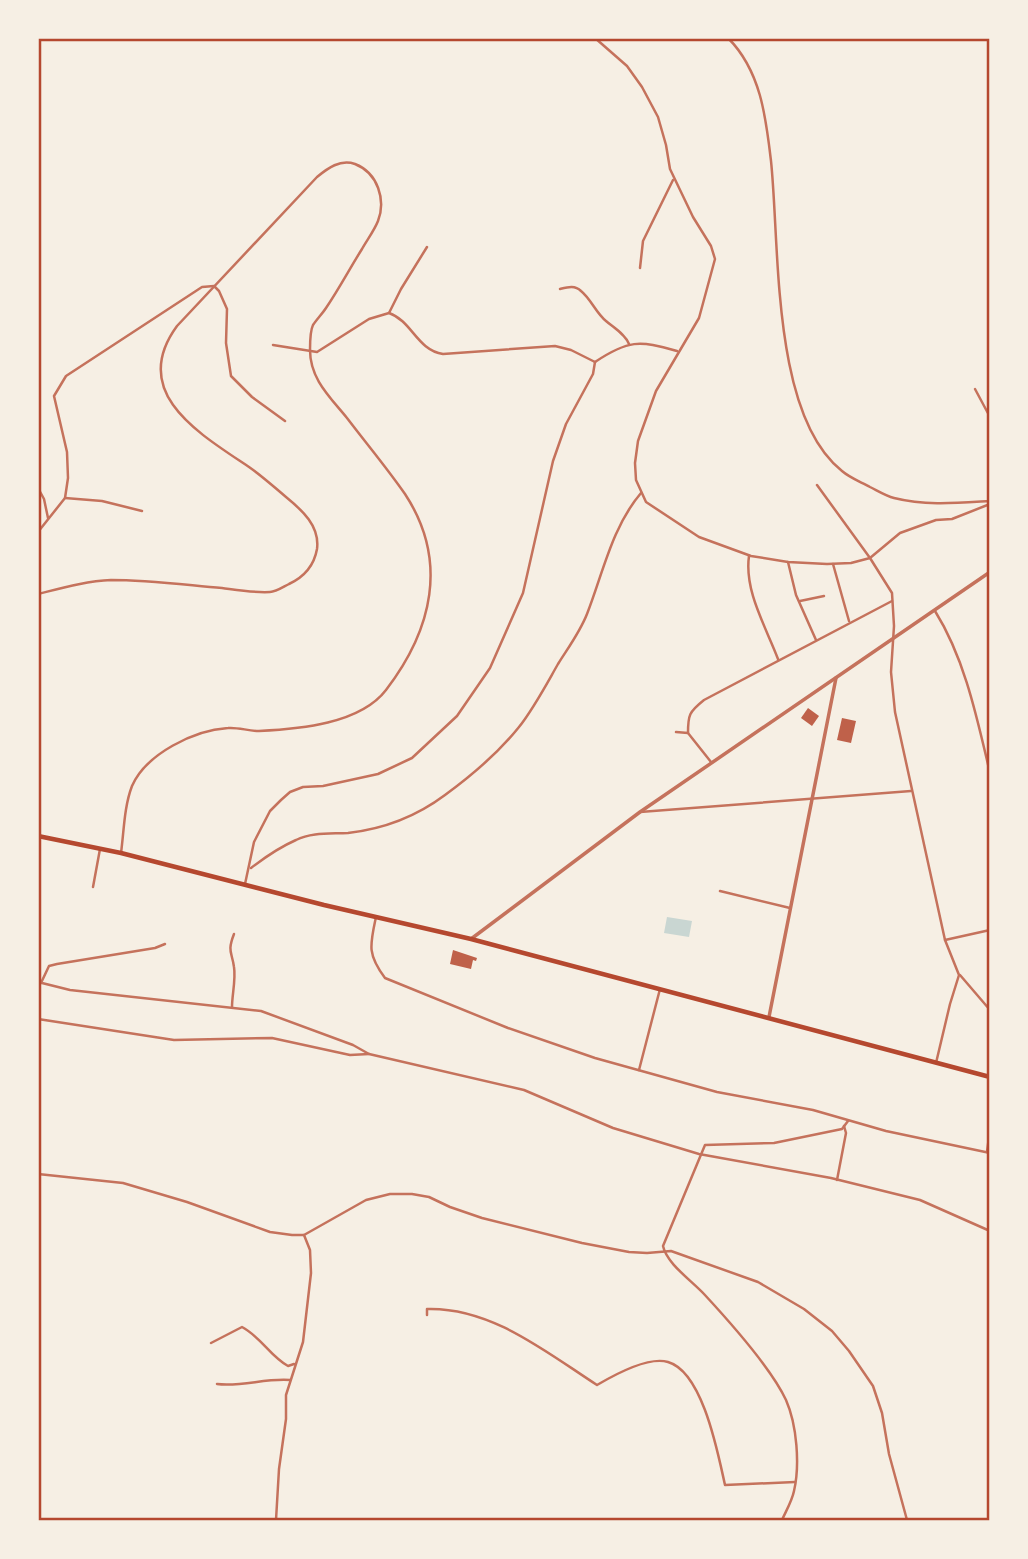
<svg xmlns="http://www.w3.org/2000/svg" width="1028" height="1559" viewBox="0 0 1028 1559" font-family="Roboto,sans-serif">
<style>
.water{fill:#c9d6d2}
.building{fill:#bf614a}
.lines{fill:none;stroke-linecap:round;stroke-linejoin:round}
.minor{stroke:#c5725c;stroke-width:2.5}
.tertiary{stroke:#c5725c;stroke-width:3.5}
.secondary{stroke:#b5482f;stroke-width:4.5}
.neatline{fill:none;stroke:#b5482f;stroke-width:2.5}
</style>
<rect width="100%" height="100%" fill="#f6efe4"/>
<polygon class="water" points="667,917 692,921 689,937 664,933"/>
<g class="building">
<polygon points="808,708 819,716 812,726 801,718"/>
<polygon points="842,718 856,721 851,743 837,740"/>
<polygon points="453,950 477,958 476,961 473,960 471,969 450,964"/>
</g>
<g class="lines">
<g class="minor">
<polyline points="595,38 627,66 642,87 658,117 666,145 670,169 693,217 711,246 715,259 699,318 656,391 638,441 635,463 636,480 646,502 699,537 751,556 788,562 827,564 851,563 870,558 900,533 936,520 952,519 990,504"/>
<path d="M 728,38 C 761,71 766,118 771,161 C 780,246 771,415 842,471 C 850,478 861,482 870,487 C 878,491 886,496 894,498 C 926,506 957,503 990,501"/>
<polyline points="640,268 643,241 673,180"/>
<path d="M 560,289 C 568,287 575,285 581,291 C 591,299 596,313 606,321 C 614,328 625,334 629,344"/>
<polyline points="389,313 401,289 427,247"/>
<path d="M 273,345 L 317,352 L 369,319 L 389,313 C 412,321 417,350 443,354 L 555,346 L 571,350 L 595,362"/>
<path d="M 595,362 C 628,340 639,340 677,351"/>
<polyline points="975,389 990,417"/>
<polyline points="817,485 870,558 892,593 894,626 891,672 895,712 945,940 959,975 950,1004 936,1063"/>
<polyline points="38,488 44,499 48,518"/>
<polyline points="65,498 102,501 142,511"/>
<polyline points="38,532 65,498 68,478 67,452 54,396 66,376 202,287 214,286 219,291 227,309 226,343 231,376 252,397 285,421"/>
<path d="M 749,556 C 744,591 766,627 778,659"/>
<polyline points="788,562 796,595 816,640"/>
<polyline points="833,564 849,621"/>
<path d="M 38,594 C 62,588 87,581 111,580 C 148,580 186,585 222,588 C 237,590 254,593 270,592 C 276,592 283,587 289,584 C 304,577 314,566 317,549 C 320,526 302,510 286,497 C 274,487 262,476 249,467 C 200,434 128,393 177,326 L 317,177 C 328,168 340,159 355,164 C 378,173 386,200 378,221 C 374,231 367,240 362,249 C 350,268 339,289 326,308 C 322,314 317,319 313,325 C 310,331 310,343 310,350 C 310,379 330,397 347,418 C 366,443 387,468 405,494 C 449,561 432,630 386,690 C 360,724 299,729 259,731 C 248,731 238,727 228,728 C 194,730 146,754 132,786 C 124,807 124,831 121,853"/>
<polyline points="800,601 824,596"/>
<path d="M 935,611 C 965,659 977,718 990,773"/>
<polyline points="676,732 688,733 711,762"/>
<path d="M 688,733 C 688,715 689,712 704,700 L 892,601"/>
<polyline points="640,812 911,791"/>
<path d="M 251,868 C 264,858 280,847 296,840 C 312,832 330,834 348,833 C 383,829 417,816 445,795 C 471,776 499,752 519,727 C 534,708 546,685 558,664 C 568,648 580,632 587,614 C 603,573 612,527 641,493"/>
<polyline points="245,884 254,842 270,811 281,800 290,792 303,787 323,786 378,774 412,758 457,716 490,668 523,593 553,461 566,424 593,374 595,362"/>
<polyline points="93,887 100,849"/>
<polyline points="720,891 790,908"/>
<path d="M 376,917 C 370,945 367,954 385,978 L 508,1028 L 595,1058 L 717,1092 L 813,1110 L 886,1131 L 990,1153"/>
<polyline points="945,940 990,930"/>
<polyline points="960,975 990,1010"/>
<polyline points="38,982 70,990 261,1011 353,1045 369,1054 524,1090 613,1128 699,1154 831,1178 920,1200 990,1231"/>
<polyline points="41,983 49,966 57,964 155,948 165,944"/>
<path d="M 232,1007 C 232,995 236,979 234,967 C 232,952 227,952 234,934"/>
<polyline points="38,1019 174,1040 272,1038 350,1055 369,1054"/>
<polyline points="639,1070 660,989"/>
<polyline points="987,1152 990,1129"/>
<polyline points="38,1174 123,1183 187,1202 270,1232 292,1235 304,1235 366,1200 390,1194 412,1194 429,1197 450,1207 482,1218 582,1243 629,1252 647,1253 671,1251 758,1282 804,1309 832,1331 849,1351 873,1386 882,1413 889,1454 907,1520"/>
<polyline points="837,1180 846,1133 844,1126"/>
<path d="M 427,1315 L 427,1309 C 491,1307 546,1352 597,1385 C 614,1375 648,1356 668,1362 C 703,1372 718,1454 725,1485 L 795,1482"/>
<path d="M 211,1343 L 242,1327 C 261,1337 270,1356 288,1366 L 294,1364"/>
<path d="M 217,1384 C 242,1387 265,1378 290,1380"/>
<polyline points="276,1520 279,1469 286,1419 286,1395 303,1342 311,1273 310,1250 304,1235"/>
<path d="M 782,1520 C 786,1511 792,1501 794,1491 C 800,1465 797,1425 786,1400 C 771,1368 729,1321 704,1294 C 691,1280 667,1264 663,1246 L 705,1145 L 774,1143 L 842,1129 L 848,1121"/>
</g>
<g class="tertiary">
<polyline points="471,939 640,812 990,572"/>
<polyline points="769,1017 836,678"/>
</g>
<polyline class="secondary" points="38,836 121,853 324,905 471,939 990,1077"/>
</g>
<rect width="1028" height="1559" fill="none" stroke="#f6efe4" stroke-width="80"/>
<rect x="40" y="40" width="948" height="1479" class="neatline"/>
</svg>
